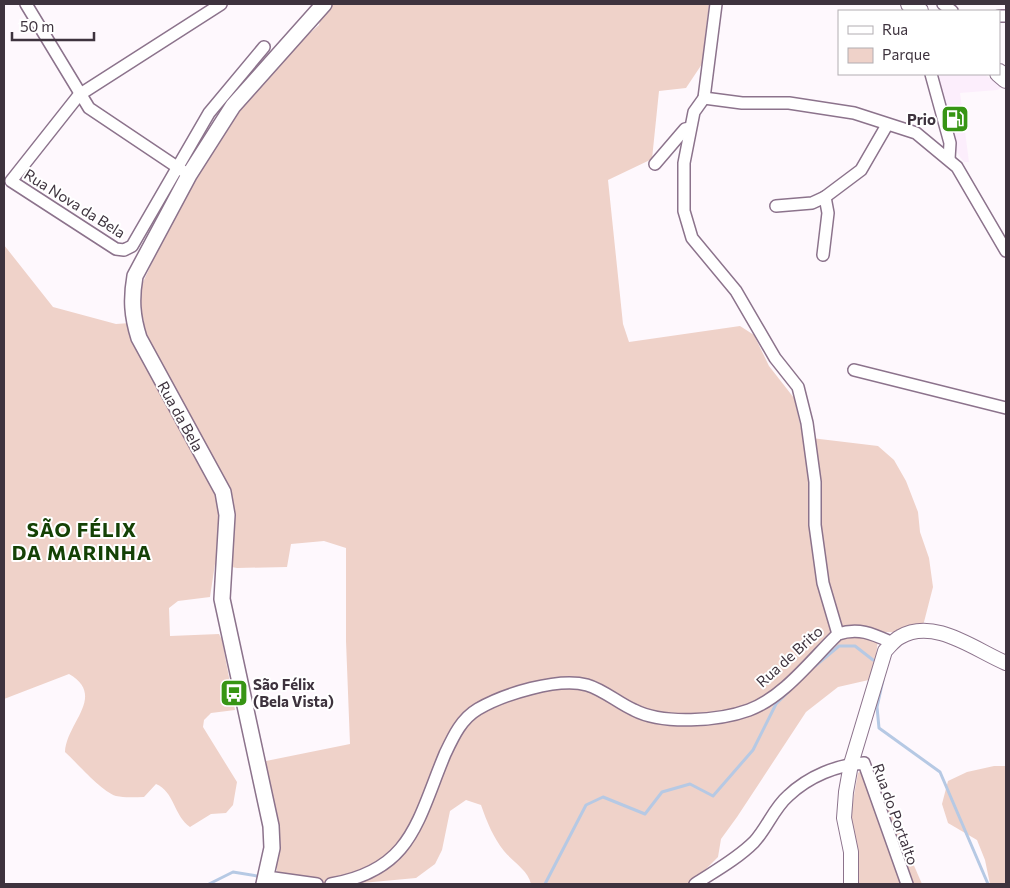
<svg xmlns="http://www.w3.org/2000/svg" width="1010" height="888" viewBox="0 0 1010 888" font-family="Commissioner,sans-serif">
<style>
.built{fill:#fceefc}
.green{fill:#efd2c9}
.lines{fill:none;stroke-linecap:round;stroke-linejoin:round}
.stream{stroke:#b6c9e4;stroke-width:3}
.minor-casing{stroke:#8c738c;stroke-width:14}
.tertiary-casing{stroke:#8c738c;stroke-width:16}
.secondary-casing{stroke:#8c738c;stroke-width:18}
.primary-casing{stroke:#8c738c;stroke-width:20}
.minor{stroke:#fff;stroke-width:11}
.tertiary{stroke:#fff;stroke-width:14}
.secondary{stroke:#fff;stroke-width:15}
.primary{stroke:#fff;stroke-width:18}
.labels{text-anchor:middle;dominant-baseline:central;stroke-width:4;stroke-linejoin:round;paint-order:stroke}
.poi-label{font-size:15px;font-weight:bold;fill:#3e333e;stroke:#fff;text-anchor:end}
.street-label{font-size:15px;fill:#3e333e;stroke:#fff}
.district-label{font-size:20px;font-weight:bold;letter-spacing:1px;fill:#144105;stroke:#fff}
</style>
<rect width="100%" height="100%" fill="#fef8fd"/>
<polygon class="built" points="935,74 984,74 1002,87 997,90 960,93 969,162 964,162 960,157 952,144"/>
<g class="green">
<path d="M 319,4 L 709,4 L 702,64 L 686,88 L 659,91 L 652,159 L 608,180 L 623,324 L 629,342 L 740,326 L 754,335 L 769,366 L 794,398 L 803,437 L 878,446 L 894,460 L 906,481 L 918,512 L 920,532 L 929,558 L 933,587 L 924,622 L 918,633 L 885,632 L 878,640 L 873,679 L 838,687 L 806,712 L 737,817 L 721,839 L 718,857 L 697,878 L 688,884 L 531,884 C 528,870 513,862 504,851 C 493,837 487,822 481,805 L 466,800 L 450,811 L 442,850 L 435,864 L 416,878 L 351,884 L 276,884 C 280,843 272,801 266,761 L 350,744 L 346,641 L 346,548 L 324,541 L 291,544 L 287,567 L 237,568 L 215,564 L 210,597 L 178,601 L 169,608 L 170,636 L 219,634 L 222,640 L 235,710 L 211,713 L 204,720 L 203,727 L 237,782 L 233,805 L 226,813 L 211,814 L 190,827 C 174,816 174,791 156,784 L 144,797 C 135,797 125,798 116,796 C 101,791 77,763 65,752 C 66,723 107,696 69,674 L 4,699 L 4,245 L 53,307 L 116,324 L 144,322 L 137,295 L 189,183 L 264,74 L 319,25 L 323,8 Z"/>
<polygon points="994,766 1006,766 1006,884 990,884 985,860 977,840 948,823 942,804 948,781 967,772"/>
<polygon points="865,768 882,792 922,884 858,884 851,812 858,773"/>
</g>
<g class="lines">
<g class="stream">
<polyline points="815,666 839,646 855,646 873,660"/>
<polyline points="883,680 877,707 879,728 940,772 988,884"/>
<polyline points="209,884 233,872 257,876"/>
<polyline points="545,884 586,805 603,797 645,814 662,792 690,784 713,796 753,750 776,704 789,691"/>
</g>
<defs>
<g id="minor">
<polyline points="26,4 89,108 183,171"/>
<polyline points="221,4 79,95 11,181 116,249 124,250 132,246 209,113 264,47"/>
<polyline points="716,4 704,98 694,112 684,163 684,211 692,238 736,291 775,358 798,387 807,423 815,482 815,525 823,583 838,634"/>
<polyline points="943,4 952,11"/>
<polyline points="999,16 1006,16"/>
<polyline points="931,74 950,143 949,159"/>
<polyline points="704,98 742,103 789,103 854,113 916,133 957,167 1006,251"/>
<polyline points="655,164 685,129 690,128"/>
<polyline points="776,206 812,203 825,197 861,170 887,125"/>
<polyline points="823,255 828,213 825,197"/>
<polyline points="854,370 1006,408"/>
<polyline points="267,877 317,884"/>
<path d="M 331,884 C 412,870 417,821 445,754 C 453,737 461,719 478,709 C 504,694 558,677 587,685 C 604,690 618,703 634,710 C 663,725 719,721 749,710 C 784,697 812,659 838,634 C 859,627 873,634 893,643"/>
<path d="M 695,884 C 715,871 737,859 754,842 C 767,828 774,808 788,796 C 809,776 837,765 864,763 L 907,884"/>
</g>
<path id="tertiary" d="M 851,884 L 851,852 L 844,818 L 846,792 L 851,764 L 885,651 C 890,646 894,640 900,637 C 934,617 975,650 1006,663"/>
<path id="secondary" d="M 264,884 L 272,848 L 271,826 L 222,599 L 227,515 L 223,492 L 139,338 C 132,316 131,299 135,276 L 189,175 L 233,106 L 324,4"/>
<g id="primary">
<polyline points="910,4 919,11"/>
<polyline points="999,73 1006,79"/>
</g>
</defs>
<use href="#minor" class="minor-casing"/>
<use href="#tertiary" class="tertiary-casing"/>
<use href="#secondary" class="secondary-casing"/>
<use href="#primary" class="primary-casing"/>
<use href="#minor" class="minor"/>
<use href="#tertiary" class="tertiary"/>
<use href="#secondary" class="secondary"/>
<use href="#primary" class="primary"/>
</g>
<defs>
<symbol id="fuel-square" viewBox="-11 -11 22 22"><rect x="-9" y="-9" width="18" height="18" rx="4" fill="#379514" stroke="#fff"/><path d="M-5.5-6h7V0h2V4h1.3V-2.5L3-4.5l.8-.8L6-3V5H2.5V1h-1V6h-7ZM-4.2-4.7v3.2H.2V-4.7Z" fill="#fff"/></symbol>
<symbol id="bus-square" viewBox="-11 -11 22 22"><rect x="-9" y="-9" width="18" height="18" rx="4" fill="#379514" stroke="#fff"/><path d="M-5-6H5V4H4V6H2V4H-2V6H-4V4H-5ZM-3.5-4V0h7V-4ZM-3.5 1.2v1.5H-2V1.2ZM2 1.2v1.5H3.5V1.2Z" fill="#fff"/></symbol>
</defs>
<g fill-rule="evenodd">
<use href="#fuel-square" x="939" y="103" width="32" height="32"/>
<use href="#bus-square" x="218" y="677" width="32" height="32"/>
</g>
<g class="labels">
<g class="poi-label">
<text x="936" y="119">Prio</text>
<text x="253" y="684" text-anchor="start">São Félix<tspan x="253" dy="17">(Bela Vista)</tspan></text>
</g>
<g class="street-label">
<text transform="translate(75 203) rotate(32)">Rua Nova da Bela</text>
<text transform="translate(181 416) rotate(61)">Rua da Bela</text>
<text transform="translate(789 656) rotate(-42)">Rua de Brito</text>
<text transform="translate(896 814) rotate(70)">Rua do Portalto</text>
</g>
<g class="district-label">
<text x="82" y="529">SÃO FÉLIX<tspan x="82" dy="23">DA MARINHA</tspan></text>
</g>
</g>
<rect width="1010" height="888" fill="none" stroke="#3e333e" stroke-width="10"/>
<rect x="838" y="10" width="162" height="65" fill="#ffffff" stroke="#b2adb2"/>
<rect x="848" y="26" width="25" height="8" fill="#ffffff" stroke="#b2adb2"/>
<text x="882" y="35" font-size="15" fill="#3e333e">Rua</text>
<rect x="848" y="48" width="25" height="15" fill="#efd2c9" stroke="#b2adb2"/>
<text x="882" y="60" font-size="15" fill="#3e333e">Parque</text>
<path d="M12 32v8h82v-8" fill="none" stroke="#3e333e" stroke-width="2.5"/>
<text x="20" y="32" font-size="15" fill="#3e333e" stroke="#ffffff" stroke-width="4" paint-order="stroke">50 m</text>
</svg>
